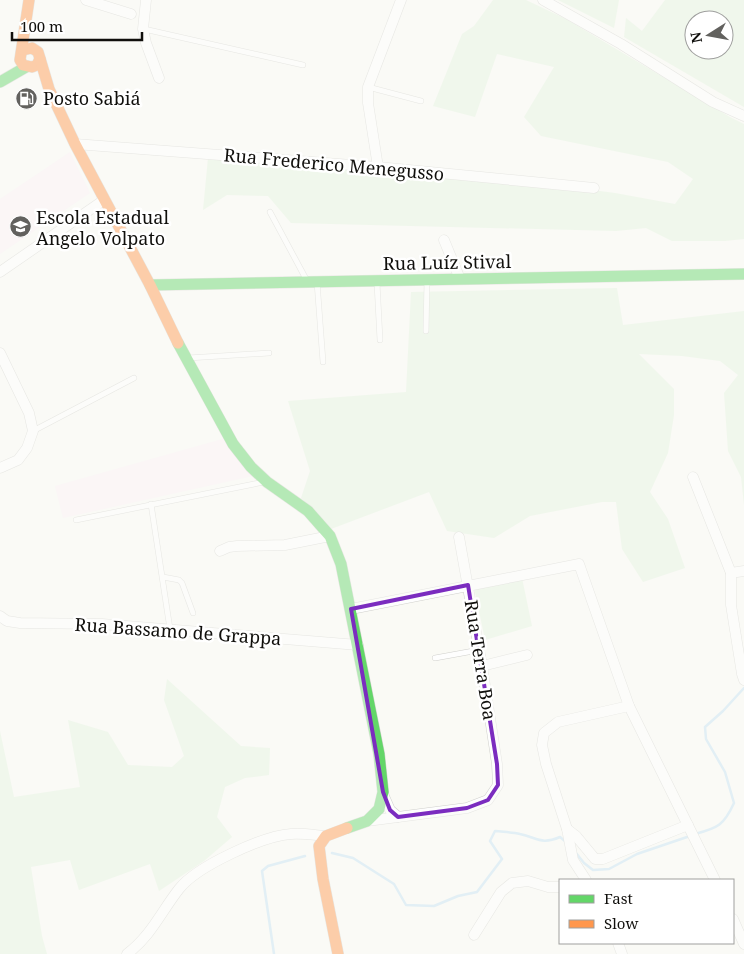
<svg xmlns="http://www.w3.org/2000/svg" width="744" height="954" viewBox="0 0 744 954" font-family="'Noto Serif',serif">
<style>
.education{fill:#fcf1f7}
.green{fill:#e4f4e0;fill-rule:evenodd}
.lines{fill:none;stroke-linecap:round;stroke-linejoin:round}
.stream{stroke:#c5e2f3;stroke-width:2.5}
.lane-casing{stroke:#d0d0cc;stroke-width:6}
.street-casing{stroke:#d0d0cc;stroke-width:11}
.fast-casing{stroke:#d0d0cc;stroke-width:12}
.slow-casing{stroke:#d0d0cc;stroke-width:12}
.lane{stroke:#fefefe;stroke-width:5}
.street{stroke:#fefefe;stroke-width:10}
.fast{stroke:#63d668;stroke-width:11}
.slow{stroke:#ff974d;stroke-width:11}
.marked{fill:none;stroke:#7b2cbf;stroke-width:4;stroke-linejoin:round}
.labels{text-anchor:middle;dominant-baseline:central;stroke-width:5;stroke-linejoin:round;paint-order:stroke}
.poi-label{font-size:18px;fill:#100f0c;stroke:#fff;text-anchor:start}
.street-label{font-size:18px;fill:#100f0c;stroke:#fff}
</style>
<rect width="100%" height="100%" fill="#fafaf5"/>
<g class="education">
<polygon points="70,152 90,193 0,254 0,199"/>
<polygon points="226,438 253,476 63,518 55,486"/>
</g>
<g class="green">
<polygon points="493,0 526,0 566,19 730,117 744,124 744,239 725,241 672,241 646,228 616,231 291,223 268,196 227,195 203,210 208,158 547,184 615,193 675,204 693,179 668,162 541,136 524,117 554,67 497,54 475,117 433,106 462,34 474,26"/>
<polygon points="558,0 619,0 614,28"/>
<path d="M 665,0 L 744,0 L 744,107 L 624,37 L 626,18 L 642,31 ZM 694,20 L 724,20 L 724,50 L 694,50 Z"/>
<polygon points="617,288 623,325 744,311 744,505 741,477 728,451 724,393 738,375 720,361 682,356 639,354 674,389 674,415 668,453 650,492 668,519 685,568 643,582 622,549 616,502 602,502 530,516 494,538 447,531 429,492 331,529 301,498 310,471 288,401 406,392 411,292"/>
<polygon points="522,578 532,626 485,640 474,587"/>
<polygon points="167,679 241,746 270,748 269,775 245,778 225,787 217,817 232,837 204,861 159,891 150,864 79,890 70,860 31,867 42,936 47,954 0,954 0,731 14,797 80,787 68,720 108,732 128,765 172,767 184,756 164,700"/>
</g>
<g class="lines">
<g class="stream">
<path d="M 695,834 C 718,828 724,825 734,803 L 725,772 L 706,739 L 705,727 L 723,711 L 744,688"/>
<path d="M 332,853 L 353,858 L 394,884 L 406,905 L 434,906 L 458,896 L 477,892 L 502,859 L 490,841 L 495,831 C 503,832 512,832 520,834 C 538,838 541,845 560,837 L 566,842"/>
<polyline points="576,853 584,863 593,870 609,869 637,854 690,836"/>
<polyline points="274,954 262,871 268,866 305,856"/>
</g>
<defs>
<g id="lane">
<polyline points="144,29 303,65"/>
<polyline points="368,87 421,101"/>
<polyline points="270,212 306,279"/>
<polyline points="317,282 323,362"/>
<polyline points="377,283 380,340"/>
<polyline points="426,331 427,280"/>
<polyline points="188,358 269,353"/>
<polyline points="33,431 134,378"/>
<polyline points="151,504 170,629"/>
<polyline points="76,520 264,482"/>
<polyline points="163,577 179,580 182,583 193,613"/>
<polyline points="435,658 479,650"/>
</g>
<g id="street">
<polyline points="86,0 131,14"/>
<polyline points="146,0 143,29 146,43 159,78"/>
<polyline points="543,0 621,44 713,102 744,116"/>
<polyline points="75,144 378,167 594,188"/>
<polyline points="378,167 368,103 368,87 401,0"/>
<polyline points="444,240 460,279"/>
<polyline points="0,272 104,200"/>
<polyline points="0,353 29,413 33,431 27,448 18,460 0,468"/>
<polyline points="693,477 731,573 731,605 742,674 744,680"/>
<polyline points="220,551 229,547 237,546 285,545 330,536"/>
<polyline points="731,573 744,571"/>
<polyline points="351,609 579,564 629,706 715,880"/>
<polyline points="0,616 7,621 20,623 102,624 358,645"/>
<polyline points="482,666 527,655"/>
<polyline points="383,794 390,810 398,817"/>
<polyline points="367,821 467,808 488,800 498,785 497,764 482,666 459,537"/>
<polyline points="567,829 576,836 595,859 603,859 688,825"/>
<polyline points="586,880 573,860 567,829 546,764 542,745 544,733 558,722 629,706"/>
<polyline points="733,919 744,944"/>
<polyline points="474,935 501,892 512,883 528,881 548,887 560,887"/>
<polyline points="618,943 622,954"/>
<path d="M 127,954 C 151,936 161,912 179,889 C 197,866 263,836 291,834 C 302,833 314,835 326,836"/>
</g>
<g id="fast">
<polyline points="0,82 26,67"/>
<polyline points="150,285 744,274"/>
<polyline points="178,343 233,444 251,467 267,482 308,511 330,536 341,564 379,754 383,792 379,809 367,821 347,828"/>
</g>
<g id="slow">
<polyline points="29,0 20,60 23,65 32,67 37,65 40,59"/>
<polyline points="23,50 32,48 38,52 49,89 75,144 150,285 178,343"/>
<polyline points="338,954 323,879 319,846 326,836 347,828"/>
</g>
</defs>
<use href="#lane" class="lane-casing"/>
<use href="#street" class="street-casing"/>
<use href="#fast" class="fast-casing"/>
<use href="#slow" class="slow-casing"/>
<use href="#lane" class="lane"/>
<use href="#street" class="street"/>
<use href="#fast" class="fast"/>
<use href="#slow" class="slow"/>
</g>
<path d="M0 0H744V954H0ZM 468,585 L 497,764 L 498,785 L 488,800 L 467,808 L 398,817 L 390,810 L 383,792 L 351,609 Z" fill="#fafaf5" fill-opacity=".55" fill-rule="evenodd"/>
<path class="marked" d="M 468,585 L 497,764 L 498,785 L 488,800 L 467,808 L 398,817 L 390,810 L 383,792 L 351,609 Z"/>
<defs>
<symbol id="fuel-disc" viewBox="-11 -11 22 22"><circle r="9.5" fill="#62615e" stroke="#fff"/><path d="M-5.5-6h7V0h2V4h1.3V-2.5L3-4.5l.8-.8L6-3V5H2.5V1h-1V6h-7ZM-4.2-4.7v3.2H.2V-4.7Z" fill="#fff"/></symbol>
<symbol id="school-disc" viewBox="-11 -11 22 22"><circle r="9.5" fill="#62615e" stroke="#fff"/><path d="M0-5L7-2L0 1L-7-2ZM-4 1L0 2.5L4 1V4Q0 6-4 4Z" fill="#fff"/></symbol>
</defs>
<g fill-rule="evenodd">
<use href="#fuel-disc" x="14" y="86" width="25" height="25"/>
<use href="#school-disc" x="8" y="214" width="25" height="25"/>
</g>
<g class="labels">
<g class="poi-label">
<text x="43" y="98">Posto Sabiá</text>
<text x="36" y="217">Escola Estadual<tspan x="36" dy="21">Angelo Volpato</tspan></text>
</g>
<g class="street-label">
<text transform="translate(334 164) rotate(5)">Rua Frederico Menegusso</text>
<text transform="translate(447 262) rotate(-1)">Rua Luíz Stival</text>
<text transform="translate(178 631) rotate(4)">Rua Bassamo de Grappa</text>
<text transform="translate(481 660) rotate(81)">Rua Terra Boa</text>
</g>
</g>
<rect x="559" y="879" width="175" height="65" fill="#ffffff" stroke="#9f9f9e"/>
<rect x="569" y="895" width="25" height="8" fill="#63d668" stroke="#9f9f9e"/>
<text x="604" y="904" font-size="15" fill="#100f0c">Fast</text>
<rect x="569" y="920" width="25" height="8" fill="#ff974d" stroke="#9f9f9e"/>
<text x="604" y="929" font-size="15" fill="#100f0c">Slow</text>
<g transform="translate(709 35) rotate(259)"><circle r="24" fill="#ffffff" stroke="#9f9f9e"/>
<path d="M0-4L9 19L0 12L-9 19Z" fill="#62615e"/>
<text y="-8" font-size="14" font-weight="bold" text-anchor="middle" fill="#100f0c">N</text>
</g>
<path d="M12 32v8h130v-8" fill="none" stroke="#100f0c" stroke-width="2.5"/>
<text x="20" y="32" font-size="15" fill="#100f0c" stroke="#ffffff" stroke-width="4" paint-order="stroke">100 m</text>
</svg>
